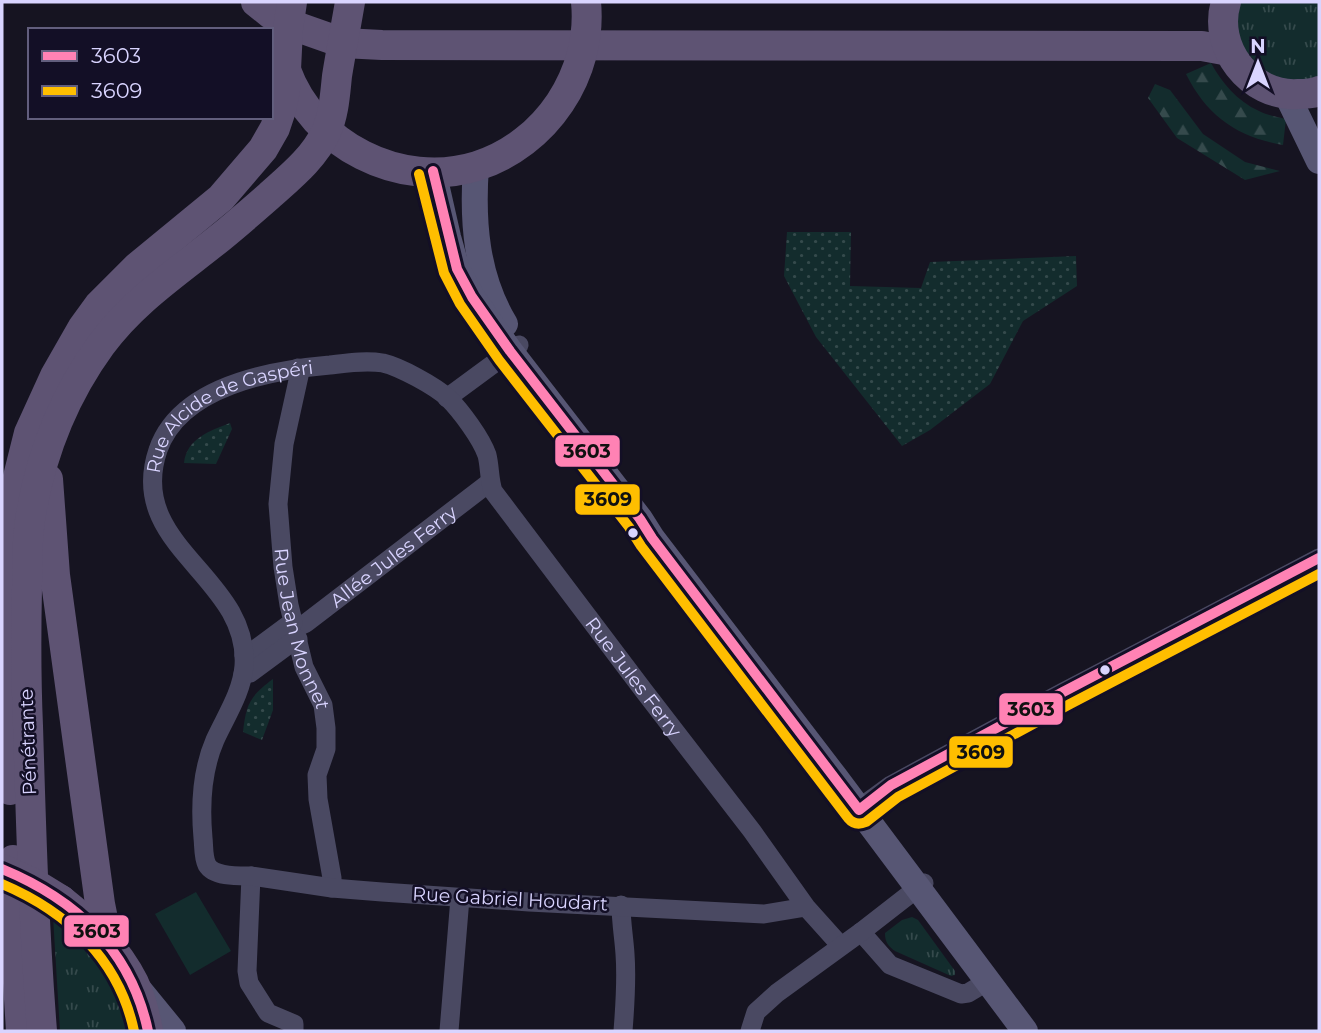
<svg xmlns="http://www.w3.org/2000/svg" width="1321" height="1033" viewBox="0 0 1321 1033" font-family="Montserrat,sans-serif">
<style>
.grass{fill:url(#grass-tufts)}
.forest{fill:url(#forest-firs)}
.park{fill:url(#park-dots)}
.pitch{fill:#132c2d}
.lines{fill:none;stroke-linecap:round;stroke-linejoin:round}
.street{stroke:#4a4962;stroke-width:19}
.secondary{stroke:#575674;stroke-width:26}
.primary{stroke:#5e5373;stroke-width:30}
.primary-bridge{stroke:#5e5373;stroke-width:30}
.bus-1-casing{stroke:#130f26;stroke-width:16}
.bus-2-casing{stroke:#130f26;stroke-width:16}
.bus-1{stroke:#ff82b4;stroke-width:10}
.bus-2{stroke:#ffbe00;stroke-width:10}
.bus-dot{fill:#d9d4ff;stroke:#130f26;stroke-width:2.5}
.labels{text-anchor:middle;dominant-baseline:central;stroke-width:5;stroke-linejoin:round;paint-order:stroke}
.street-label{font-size:19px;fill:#d9d4ff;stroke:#130f26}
.line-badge{stroke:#130f26;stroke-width:2.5}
.pale-badge-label{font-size:19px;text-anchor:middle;font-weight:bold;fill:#111}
</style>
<defs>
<pattern id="grass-tufts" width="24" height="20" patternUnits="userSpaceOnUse" patternTransform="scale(1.75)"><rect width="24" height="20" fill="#132c2d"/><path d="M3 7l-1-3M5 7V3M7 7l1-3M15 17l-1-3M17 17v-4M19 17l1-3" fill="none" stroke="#354a4c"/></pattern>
<pattern id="forest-firs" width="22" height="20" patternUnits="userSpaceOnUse" patternTransform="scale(1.75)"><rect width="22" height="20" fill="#132c2d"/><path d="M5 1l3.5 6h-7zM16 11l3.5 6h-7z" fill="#354a4c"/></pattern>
<pattern id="park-dots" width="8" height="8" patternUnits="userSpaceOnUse" patternTransform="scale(1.75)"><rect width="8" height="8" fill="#132c2d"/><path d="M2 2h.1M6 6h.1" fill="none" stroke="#354a4c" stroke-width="1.8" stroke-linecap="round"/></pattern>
</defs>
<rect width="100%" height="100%" fill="#161421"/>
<g class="grass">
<polygon points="1239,2 1319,2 1319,83 1272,81 1238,42 1236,10"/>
<path d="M 53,916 C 90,943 121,985 131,1031 L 60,1031 Z"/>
<path d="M 912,917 L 918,920 L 955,971 L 955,975 L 951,976 L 895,951 C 888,946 885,942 885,933 L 902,920 Z"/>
</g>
<g class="forest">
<path d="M 1211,63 C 1222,83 1237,101 1259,111 C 1267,115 1277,117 1286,119 L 1283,145 C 1237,137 1207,116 1186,74 Z"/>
<polygon points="1155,84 1170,90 1203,134 1245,162 1280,171 1245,180 1177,138 1148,98"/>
</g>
<g class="park">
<polygon points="787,232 851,232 850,286 921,288 930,262 1076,256 1077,286 1023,321 990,384 930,430 902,446 816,337 784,276"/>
<path d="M 230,423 L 232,429 L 216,464 L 184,463 C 187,438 210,431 230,423 Z"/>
<path d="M 273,679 L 273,710 L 262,740 L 243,732 C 246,704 250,696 273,679 Z"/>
</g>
<polygon class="pitch" points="196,892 231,951 190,975 155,914"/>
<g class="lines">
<g class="street">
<path id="s1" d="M 298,368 L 299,376 L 284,444 L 278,504 L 283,567 L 289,605 L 304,667 L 323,705 L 326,728 L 326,749 L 317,775 L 318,799 L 332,878 L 332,888"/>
<polyline points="447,398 519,345"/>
<path id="s2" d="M 295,628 L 306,623 L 490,482"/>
<polyline points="244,655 249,654 287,626 293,623"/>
<polyline points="243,674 250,673 292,642 298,639"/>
<polyline points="859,810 865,804 891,785 1063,692 1319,558"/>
<polyline points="251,876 247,971 249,983 268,1013 294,1024 294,1031"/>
<path d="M 621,905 C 621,922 624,938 625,954 C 627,980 625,1006 623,1031"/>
<path id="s3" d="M 806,907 L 764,914 L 529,902 L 382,892 L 332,888 L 251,876 C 239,876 214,877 207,865 C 203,857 204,846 203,838 C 200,805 202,770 215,740 C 226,716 242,692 244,666 C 250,576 125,547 158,450 C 180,386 272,370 330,365 C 347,363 365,360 383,363 C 400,367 435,386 448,398 C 461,411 481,438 487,455 C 490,467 489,479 493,491 L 644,691 L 752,831 L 806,907 L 841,946"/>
<polyline points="861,932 890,965 961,994 968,993 988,981"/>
<polyline points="449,1031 460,898"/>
<polyline points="750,1031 756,1012 777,993 861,932 924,883"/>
</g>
<g class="secondary">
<polyline points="1287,95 1319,161"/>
<path d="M 476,166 C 472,221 476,276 505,324"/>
<polyline points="433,171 448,237 457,269 472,297 510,351 640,519 652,538 835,777 1025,1031"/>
<polyline points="137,987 173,1031"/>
</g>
<g class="primary">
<polyline points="256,2 271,14 289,24 343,43 382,45 1185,46 1202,46 1229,51"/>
<path d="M 1226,2 C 1212,47 1250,97 1298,94 C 1305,94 1312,94 1319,91"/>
<path d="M 286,70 C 313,145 400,190 477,166 C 546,144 593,74 586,2"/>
<polyline points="48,479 55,575 100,904 108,944"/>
<polyline points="10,790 5,701 7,557 10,519 16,485 29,433 55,376 83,327 99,305 137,267 221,198 263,149 275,128 281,110 285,90 288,29 292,2"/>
<polyline points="13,860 13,902 21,1031"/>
<path d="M 61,900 C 90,923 117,949 134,983 C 141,998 145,1015 148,1031"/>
<path d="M 42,1031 C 34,930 31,828 28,726 C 26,680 26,634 27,588 C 27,561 27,534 32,508 C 43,449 66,393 101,345 C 133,301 179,271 221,237 C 237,224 253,210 269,196 C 290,177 314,158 326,132 C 334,114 335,95 337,76 C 341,51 346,26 350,2"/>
</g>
<polyline class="primary-bridge" points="2,869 35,884 61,900"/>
<defs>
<g id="bus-1">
<polyline points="433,171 457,269 472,297 510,351 640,519 652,538 859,810 891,785 1063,692 1319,558"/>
<path d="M 2,869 C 77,900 131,950 148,1031"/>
</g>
<g id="bus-2">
<path d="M 419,174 L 444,273 L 460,304 L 499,360 L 629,527 L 641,546 L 848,818 C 853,824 859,825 866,822 L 898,797 L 1070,704 L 1319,574"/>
<path d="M 2,884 C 68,912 119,960 134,1031"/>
</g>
</defs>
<use href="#bus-1" class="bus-1-casing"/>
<use href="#bus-2" class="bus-2-casing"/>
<use href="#bus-1" class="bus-1"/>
<use href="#bus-2" class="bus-2"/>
</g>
<g class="bus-dot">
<circle cx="633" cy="533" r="6"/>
<circle cx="1105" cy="670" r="6"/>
</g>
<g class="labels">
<g class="street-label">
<text stroke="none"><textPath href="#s3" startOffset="1136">Rue Alcide de Gaspéri</textPath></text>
<text stroke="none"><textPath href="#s2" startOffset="122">Allée Jules Ferry</textPath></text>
<text stroke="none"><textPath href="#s1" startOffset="266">Rue Jean Monnet</textPath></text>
<text stroke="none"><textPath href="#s3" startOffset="1724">Rue Jules Ferry</textPath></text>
<text transform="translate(28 742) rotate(-92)">Pénétrante</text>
<text transform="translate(510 899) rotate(3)">Rue Gabriel Houdart</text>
</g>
</g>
<g class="line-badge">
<rect x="554" y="434" width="67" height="34" rx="7" fill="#ff82b4"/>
<rect x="574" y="483" width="67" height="33" rx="7" fill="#ffbe00"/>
<rect x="998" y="692" width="66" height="34" rx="7" fill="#ff82b4"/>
<rect x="948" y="735" width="66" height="34" rx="7" fill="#ffbe00"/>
<rect x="63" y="914" width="67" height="34" rx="7" fill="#ff82b4"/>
</g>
<g class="pale-badge-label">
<text x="587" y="458">3603</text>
<text x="608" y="506">3609</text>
<text x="1031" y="716">3603</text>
<text x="981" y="759">3609</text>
<text x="97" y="938">3603</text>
</g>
<rect width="1321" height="1033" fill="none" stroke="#d9d4ff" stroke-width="7"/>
<rect x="28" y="28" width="245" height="91" fill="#130f26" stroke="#625e7d" stroke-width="2"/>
<rect x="42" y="51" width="35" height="10" fill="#ff82b4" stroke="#625e7d" stroke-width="2"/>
<text x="91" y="63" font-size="21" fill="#d9d4ff">3603</text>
<rect x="42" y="86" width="35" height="10" fill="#ffbe00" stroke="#625e7d" stroke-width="2"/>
<text x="91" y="98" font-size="21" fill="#d9d4ff">3609</text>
<g transform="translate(1258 63)" stroke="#130f26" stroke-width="5" paint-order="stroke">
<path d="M0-5L12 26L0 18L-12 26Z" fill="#d9d4ff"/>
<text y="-10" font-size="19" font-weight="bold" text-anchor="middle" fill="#d9d4ff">N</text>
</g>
</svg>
